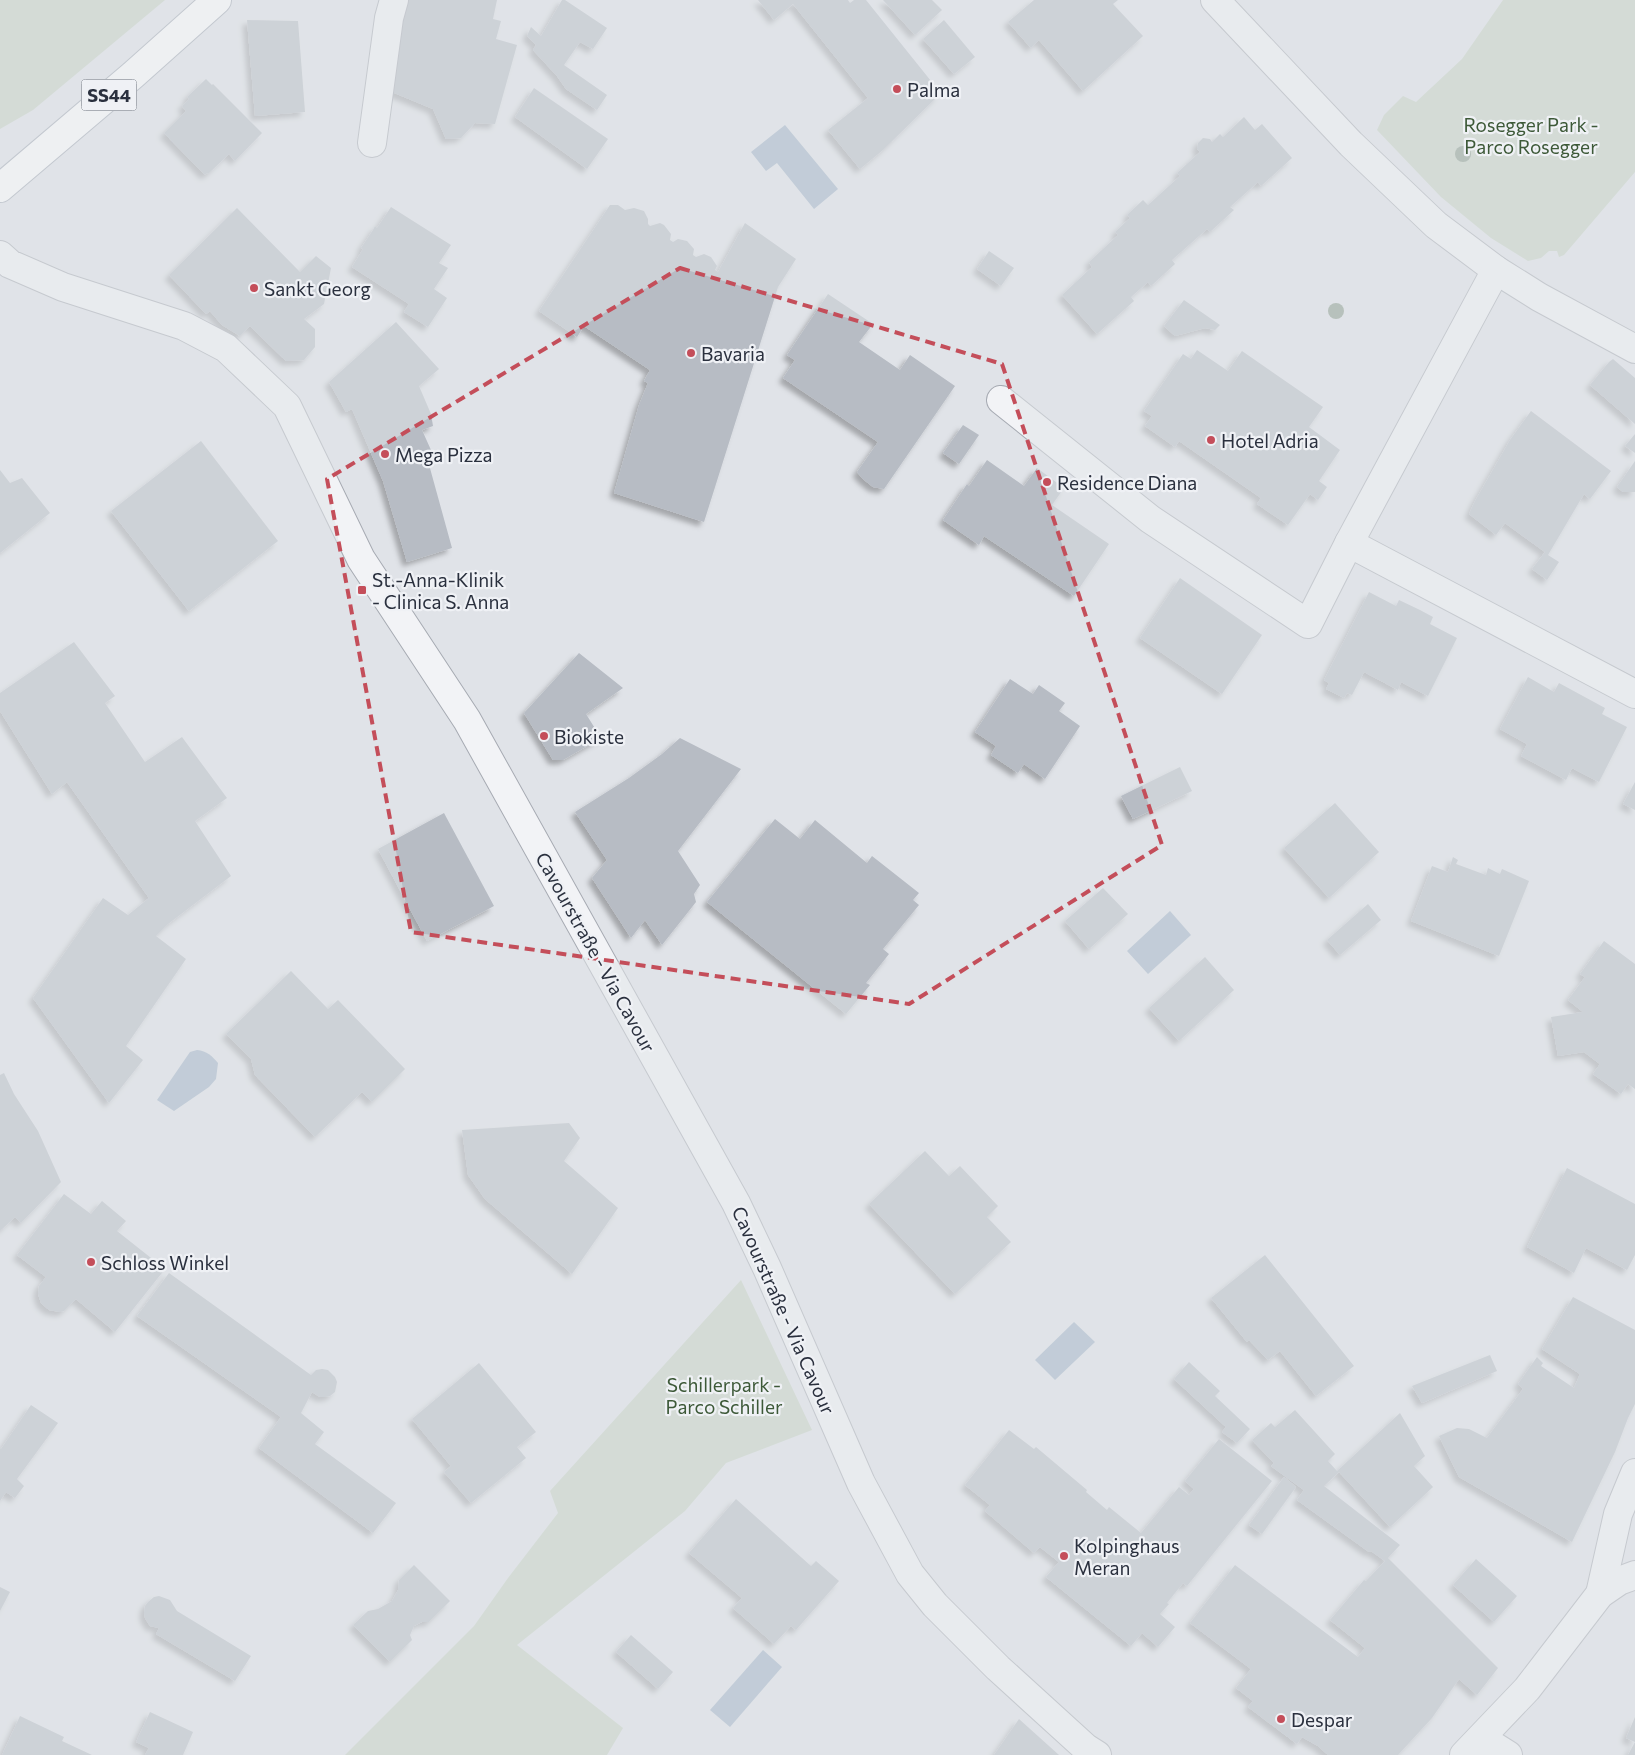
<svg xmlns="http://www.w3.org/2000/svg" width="1635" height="1755" viewBox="0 0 1635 1755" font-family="Commissioner,sans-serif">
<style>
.green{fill:#c5d1c2}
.water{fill:#9dafc5}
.building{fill:#b7bcc4;filter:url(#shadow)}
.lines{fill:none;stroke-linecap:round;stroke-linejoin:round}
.minor-casing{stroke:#a6aab2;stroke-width:30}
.major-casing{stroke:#a0a7b3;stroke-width:30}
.minor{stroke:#f2f3f6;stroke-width:28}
.major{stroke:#fff;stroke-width:28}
.tree{fill:#869787}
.marked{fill:none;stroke:#c44e5a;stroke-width:4;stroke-dasharray:10 6;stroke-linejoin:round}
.poi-dot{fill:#c44e5a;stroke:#eff1f5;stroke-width:2}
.labels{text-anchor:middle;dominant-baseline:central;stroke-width:4.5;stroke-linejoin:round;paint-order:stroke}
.shield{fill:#eff1f5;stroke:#656a75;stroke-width:1}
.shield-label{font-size:18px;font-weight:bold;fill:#2a303e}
.poi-label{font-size:19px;fill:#2a303e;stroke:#eff1f5;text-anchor:start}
.park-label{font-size:19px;fill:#3d5938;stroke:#eff1f5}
.street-label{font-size:19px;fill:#2a303e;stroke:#eff1f5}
</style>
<defs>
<filter id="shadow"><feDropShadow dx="-4.5" dy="4.5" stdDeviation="2.5" flood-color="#0004"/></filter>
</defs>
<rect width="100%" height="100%" fill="#e0e3e8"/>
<g class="green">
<polygon points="0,0 165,0 33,110 0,129"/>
<polygon points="1503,0 1635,0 1635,172 1564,255 1559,257 1557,251 1549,251 1541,258 1528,261 1491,238 1441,197 1377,130 1384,115 1403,96 1416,102 1462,59"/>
<polygon points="741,1280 812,1430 726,1463 685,1511 517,1645 623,1728 607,1755 345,1755 474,1626 508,1578 558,1513 550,1491"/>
</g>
<g class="water">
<polygon points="785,125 838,189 814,209 777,163 766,171 751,152"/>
<polygon points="1170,911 1191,935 1148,974 1127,951"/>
<path d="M 197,1050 C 207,1051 212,1056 218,1063 L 216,1079 L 209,1087 L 174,1111 L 157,1100 L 190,1052 Z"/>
<polygon points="1074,1322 1095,1342 1055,1380 1035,1360"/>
<polygon points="763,1650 782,1667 730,1727 710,1710"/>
</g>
<g class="building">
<polygon points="406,0 497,0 493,19 501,21 496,39 517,45 495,124 475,123 461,138 446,139 433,109 392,92 386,81"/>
<polygon points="562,0 565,0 607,28 593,49 580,42 564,65 607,95 597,110 566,89 557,76 533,50 536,45 527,36 531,27 541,36"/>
<polygon points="758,0 848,0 850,3 854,0 866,0 931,81 929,83 939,95 883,150 860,169 828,130 868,98 793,4 774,20"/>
<polygon points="883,0 932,0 942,10 915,35"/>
<polygon points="1034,0 1118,0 1113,4 1143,36 1083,91 1039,40 1031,48 1008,22"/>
<polygon points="247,20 298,21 305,112 255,116"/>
<polygon points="944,20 975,57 954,74 923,39"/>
<polygon points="206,79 212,85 213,84 262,133 235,161 229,154 208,174 207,173 205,175 164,133 186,111 182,106 189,99 187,97"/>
<polygon points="534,88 608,139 587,169 515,117"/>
<polygon points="1244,117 1255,130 1262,124 1292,158 1261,186 1258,182 1230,207 1234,210 1210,232 1207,229 1172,260 1175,264 1151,286 1148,282 1131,297 1134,301 1097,334 1062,295 1092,267 1089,262 1118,235 1115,232 1130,218 1127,215 1143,200 1148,205 1180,176 1177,173 1200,152 1197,149 1198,143 1203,138 1210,139 1212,142 1220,134 1223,137"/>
<polygon points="610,205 618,205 625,210 634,208 644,211 648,219 648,224 650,226 660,223 664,225 671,234 670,240 673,242 678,239 687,241 694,249 693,255 696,257 704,254 711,257 717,266 715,270 718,272 745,223 796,259 778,287 704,522 614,493 639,405 648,383 644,381 650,370 584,326 577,337 539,311"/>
<polygon points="391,207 451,245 439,263 448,268 434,289 447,298 428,327 404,312 409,304 352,267 363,249 361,248 373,230 375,226 377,228"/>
<polygon points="237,208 300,272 316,256 331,268 324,304 304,319 315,329 315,347 304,360 286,361 250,326 240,336 222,325 210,311 206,314 169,275"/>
<polygon points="989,251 1014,268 1001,286 977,269"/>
<polygon points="828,294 873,324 859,342 900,370 910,355 955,386 884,489 873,487 863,479 857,472 878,442 783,378 795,360 787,355"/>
<polygon points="1184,300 1220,325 1215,330 1205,328 1175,336 1164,326"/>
<polygon points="396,322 439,369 419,386 431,414 433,426 422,430 435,459 428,461 452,548 407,562 383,481 352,409 346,412 329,382"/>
<polygon points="1197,350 1228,371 1242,351 1323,407 1309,427 1340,450 1319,481 1327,487 1318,500 1310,494 1288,525 1257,504 1261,498 1179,441 1175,447 1145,426 1152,416 1144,411 1183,354 1191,359"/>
<polygon points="1613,359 1635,378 1635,424 1590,385 1609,362"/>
<polygon points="1531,411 1611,471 1590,499 1584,494 1548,555 1559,562 1547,580 1532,569 1545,552 1505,523 1496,535 1469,514 1475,501 1510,440"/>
<polygon points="963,425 979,435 959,464 943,453"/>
<polygon points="1635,434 1635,453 1625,446"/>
<polygon points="201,441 278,541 189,611 111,511"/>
<polygon points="987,460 1024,486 1037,468 1064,488 1052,505 1109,544 1074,596 984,536 979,545 943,520 967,484 969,486"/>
<polygon points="1635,461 1635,492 1623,492 1617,487"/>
<polygon points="0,470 10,483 22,478 50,513 0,553"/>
<polygon points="1180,578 1262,635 1222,694 1140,638"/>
<polygon points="1369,592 1396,606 1399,600 1420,610 1433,617 1430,624 1457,638 1428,696 1401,682 1398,690 1364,672 1352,695 1347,693 1344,698 1326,689 1329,683 1324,680"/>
<polygon points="74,642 115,696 105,703 145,762 182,737 227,798 195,821 231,876 168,924 156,936 186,959 126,1046 143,1060 109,1103 33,998 103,898 128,915 149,898 67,782 52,794 0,711 0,693"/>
<polygon points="579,653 623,688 586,714 601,738 563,760 553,760 524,713"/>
<polygon points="1528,677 1554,692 1559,683 1605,708 1602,714 1627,727 1599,782 1572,768 1566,780 1521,756 1527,744 1500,729"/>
<polygon points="1010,679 1033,694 1039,685 1065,703 1059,711 1080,726 1045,779 1024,764 1018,773 991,755 996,746 975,732"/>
<polygon points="680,738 741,769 678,851 700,885 694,894 696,902 662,945 645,920 631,938 592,878 607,860 575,812 629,778 662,754"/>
<polygon points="1180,767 1192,791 1133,819 1121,796"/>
<polygon points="1635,782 1635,810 1623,804"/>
<polygon points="1335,803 1379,852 1329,898 1284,848"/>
<polygon points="444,813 494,906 427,941 378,849"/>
<polygon points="775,819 800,839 815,820 867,863 872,856 919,893 913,900 919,905 883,949 889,954 866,983 870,985 846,1014 707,902"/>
<polygon points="1453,857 1458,860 1456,864 1486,875 1488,868 1500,874 1502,869 1529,881 1499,956 1411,921 1432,866 1448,872"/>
<polygon points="1103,888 1128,914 1089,949 1065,921"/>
<polygon points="1368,904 1381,920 1340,955 1327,940"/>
<polygon points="1604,941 1635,964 1635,1089 1628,1084 1621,1094 1593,1074 1600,1064 1584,1052 1558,1056 1551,1017 1583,1012 1568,1000 1585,977 1580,974"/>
<polygon points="1205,957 1234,990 1179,1041 1149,1008"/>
<polygon points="291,971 328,1009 338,1000 405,1069 372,1102 362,1092 315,1137 255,1075 251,1059 226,1034"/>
<polygon points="4,1073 14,1094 38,1131 61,1182 21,1223 15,1217 0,1231 0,1075"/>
<polygon points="569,1123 580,1138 564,1161 618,1208 572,1274 485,1199 468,1175 462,1130"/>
<polygon points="925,1151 949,1176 960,1166 998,1206 987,1217 1011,1242 955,1294 869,1204"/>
<polygon points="1567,1168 1635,1204 1635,1255 1627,1270 1586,1248 1574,1273 1527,1247"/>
<polygon points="64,1194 91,1214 102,1201 126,1221 117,1231 165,1269 115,1332 76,1299 64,1311 60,1312 49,1310 41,1303 38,1294 39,1286 46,1277 17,1255"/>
<polygon points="1265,1255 1354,1366 1316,1396 1280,1351 1268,1360 1249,1340 1247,1342 1211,1298"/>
<polygon points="169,1273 311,1375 316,1370 322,1369 328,1370 335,1377 337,1382 335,1392 330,1396 325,1397 320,1397 312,1392 301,1413 324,1432 315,1444 396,1503 373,1533 259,1448 281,1417 137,1316"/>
<polygon points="1573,1297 1635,1330 1635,1404 1628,1418 1615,1452 1572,1542 1459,1477 1439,1436 1457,1428 1469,1429 1487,1438 1523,1389 1518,1384 1537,1357 1543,1363 1541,1366 1574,1388 1580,1374 1542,1349"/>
<polygon points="1490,1355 1497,1371 1422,1403 1412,1386"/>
<polygon points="1189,1362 1220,1391 1215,1396 1250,1429 1237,1443 1222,1432 1226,1427 1174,1379"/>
<polygon points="479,1363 536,1432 517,1447 526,1458 471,1503 444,1472 451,1466 412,1419"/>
<polygon points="31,1405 58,1423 17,1479 24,1486 15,1498 6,1492 0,1501 0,1448 1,1449"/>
<polygon points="1295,1410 1335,1454 1328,1461 1337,1471 1400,1413 1425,1456 1414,1466 1433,1487 1390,1527 1339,1472 1324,1486 1400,1545 1388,1558 1498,1668 1477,1695 1459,1679 1432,1718 1398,1755 1328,1755 1318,1746 1302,1737 1297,1744 1248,1707 1253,1701 1236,1688 1251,1669 1190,1623 1235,1565 1358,1657 1365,1648 1330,1620 1364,1580 1366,1581 1385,1561 1371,1551 1369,1552 1297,1500 1304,1490 1271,1466 1274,1463 1252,1440 1271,1423 1275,1427"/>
<polygon points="1009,1430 1034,1449 1036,1447 1087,1490 1086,1492 1107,1510 1109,1507 1141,1533 1179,1487 1189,1495 1194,1489 1185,1481 1219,1439 1272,1481 1187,1586 1183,1583 1167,1603 1169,1604 1160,1614 1175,1627 1158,1647 1142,1633 1131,1646 1046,1577 1059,1562 1040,1547 1034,1553 985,1511 990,1505 965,1485"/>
<polygon points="1284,1477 1296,1487 1262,1534 1249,1525"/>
<polygon points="736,1499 811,1566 816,1561 839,1581 796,1630 791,1626 774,1644 733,1608 742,1598 689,1553"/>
<polygon points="1476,1559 1517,1596 1494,1622 1453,1585"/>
<polygon points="414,1565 450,1601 429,1622 422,1622 414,1626 410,1635 412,1640 390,1662 353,1625 368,1611 378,1609 392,1601 398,1590 399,1580"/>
<polygon points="0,1587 10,1592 0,1611"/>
<polygon points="159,1596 170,1600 177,1611 251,1656 235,1681 156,1634 159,1628 150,1626 145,1618 144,1613 145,1606 148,1602 154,1597"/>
<polygon points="631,1635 673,1672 658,1689 616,1652"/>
<polygon points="150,1712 193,1732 183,1755 145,1755 149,1748 136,1742"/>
<polygon points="20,1716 64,1737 62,1741 92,1755 2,1755"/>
<polygon points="1635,1717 1635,1755 1628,1755 1635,1742 1626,1738"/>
<polygon points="1019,1719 1059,1755 994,1755"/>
</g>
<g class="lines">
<defs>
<g id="minor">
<polyline points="1215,0 1351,144 1436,225 1496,270 1539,297 1635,349"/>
<polyline points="372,143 389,18 394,0"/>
<polyline points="0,255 10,264 63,287 184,326 226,348 287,406 361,559 467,720 736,1203 767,1268 861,1483 910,1574 935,1605 998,1668 1086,1748 1097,1755"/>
<polyline points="1001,400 1150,519 1308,624 1349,543 1496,270"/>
<polyline points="1349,543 1635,694"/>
<polyline points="1600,1594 1618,1514 1635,1473"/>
<polyline points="1481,1738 1508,1755"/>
<polyline points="1464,1755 1527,1689 1600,1594 1619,1581 1635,1575"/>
</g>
<polyline id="major" points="0,188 133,75 217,0"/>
</defs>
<use href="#minor" class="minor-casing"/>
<use href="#major" class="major-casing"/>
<use href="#minor" class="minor"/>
<use href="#major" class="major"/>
</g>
<g class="tree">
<circle cx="1463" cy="154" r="8"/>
<circle cx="1336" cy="311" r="8"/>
</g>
<path d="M0 0H1635V1755H0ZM 680,268 L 1002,364 L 1162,845 L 909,1004 L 411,932 L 327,479 Z" fill="#e0e3e8" fill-opacity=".55" fill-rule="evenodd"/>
<path class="marked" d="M 680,268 L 1002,364 L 1162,845 L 909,1004 L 411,932 L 327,479 Z"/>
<g class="poi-dot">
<circle cx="897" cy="89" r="5"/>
<circle cx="254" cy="288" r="5"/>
<circle cx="691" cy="353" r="5"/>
<circle cx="1211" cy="440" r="5"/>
<circle cx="385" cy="454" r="5"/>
<circle cx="1047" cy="482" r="5"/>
<rect x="357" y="585" width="10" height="10" rx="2.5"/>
<circle cx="544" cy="736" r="5"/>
<circle cx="91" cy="1262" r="5"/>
<circle cx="1064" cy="1556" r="5"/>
<circle cx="1281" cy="1719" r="5"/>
</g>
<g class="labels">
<rect class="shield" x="81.5" y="79.5" width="55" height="31" rx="4"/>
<g class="shield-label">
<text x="109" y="95">SS44</text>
</g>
<g class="poi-label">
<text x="907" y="89">Palma</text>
<text x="264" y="288">Sankt Georg</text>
<text x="701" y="353">Bavaria</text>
<text x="1221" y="440">Hotel Adria</text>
<text x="395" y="454">Mega Pizza</text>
<text x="1057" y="482">Residence Diana</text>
<text x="372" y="579">St.-Anna-Klinik<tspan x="372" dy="22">- Clinica S. Anna</tspan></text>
<text x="554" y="736">Biokiste</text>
<text x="101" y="1262">Schloss Winkel</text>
<text x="1074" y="1545">Kolpinghaus<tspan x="1074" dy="22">Meran</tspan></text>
<text x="1291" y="1719">Despar</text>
</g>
<g class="park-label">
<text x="1531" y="124">Rosegger Park -<tspan x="1531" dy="22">Parco Rosegger</tspan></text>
<text x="724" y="1384">Schillerpark -<tspan x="724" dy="22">Parco Schiller</tspan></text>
</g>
<g class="street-label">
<text transform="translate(596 952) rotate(61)">Cavourstraße - Via Cavour</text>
<text transform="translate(784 1310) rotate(66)">Cavourstraße - Via Cavour</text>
</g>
</g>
</svg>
